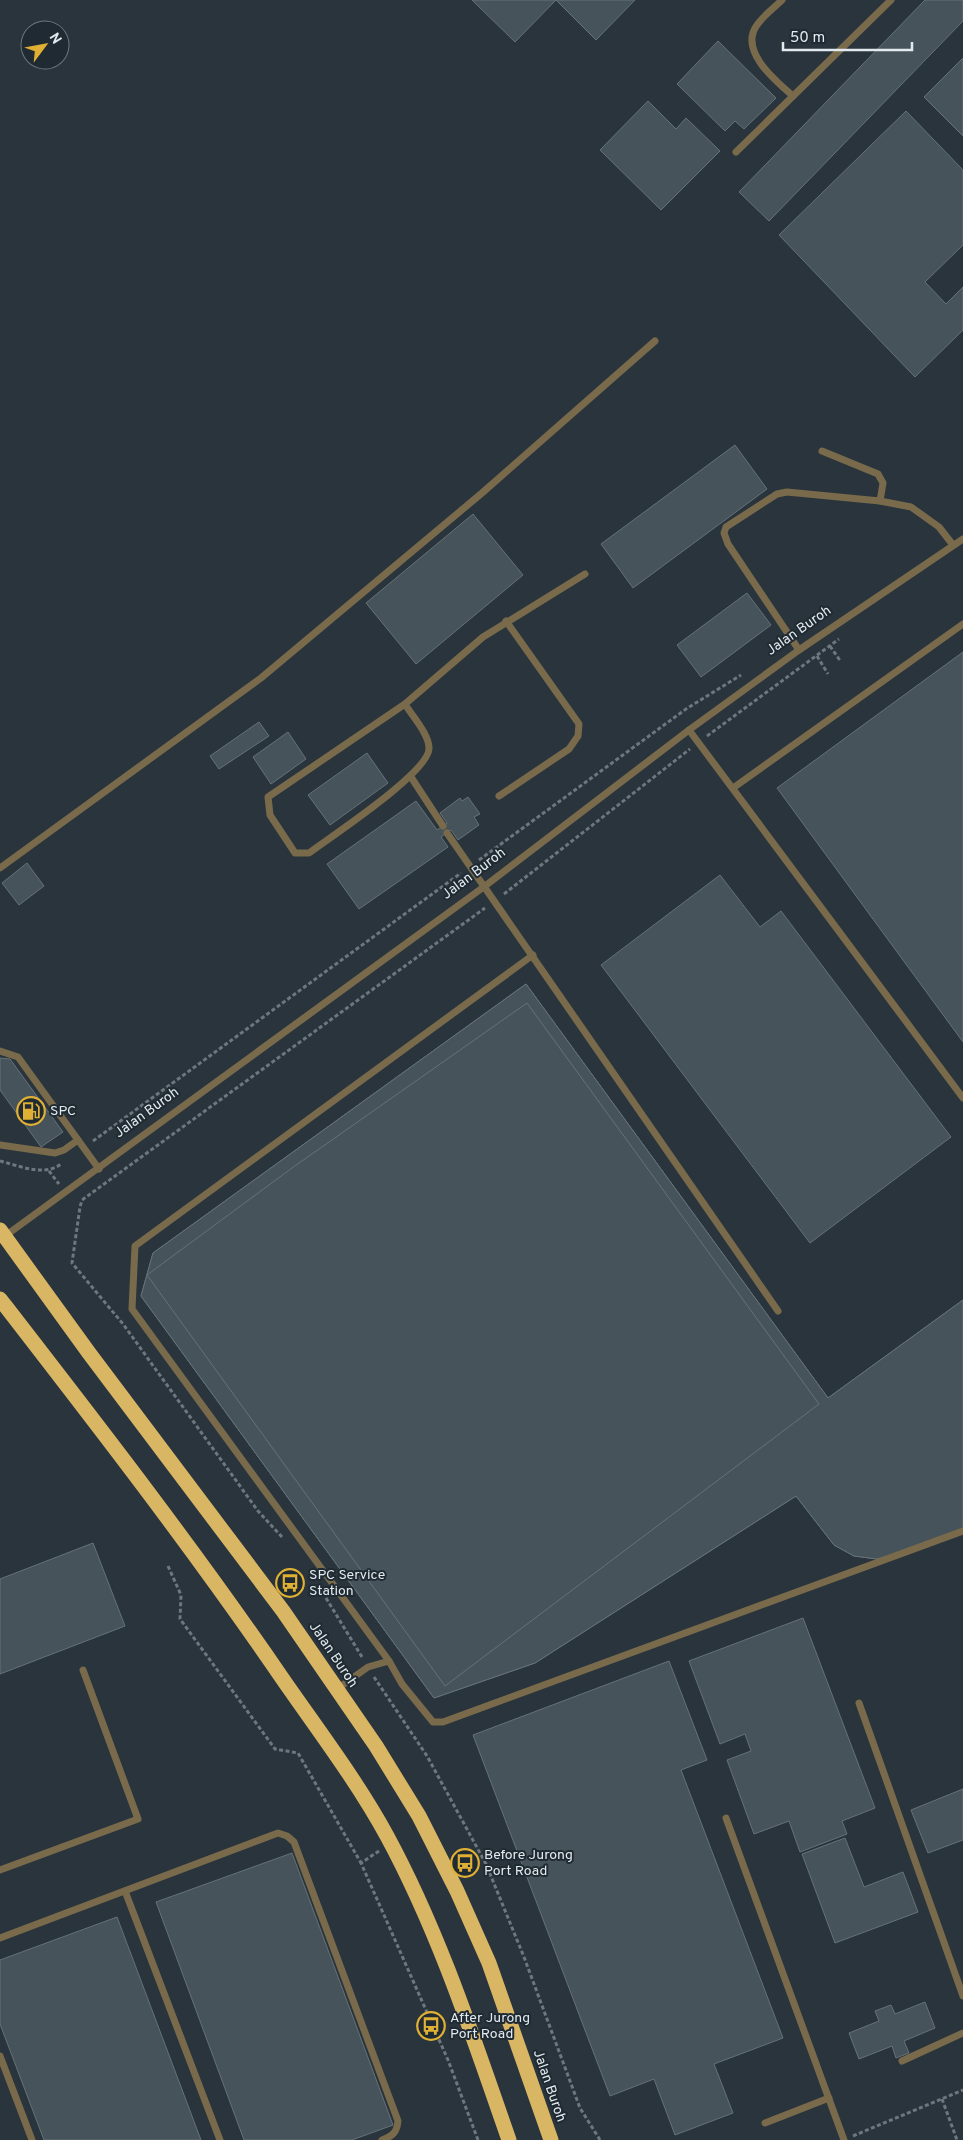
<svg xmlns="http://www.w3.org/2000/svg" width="963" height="2140" viewBox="0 0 963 2140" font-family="Overpass,sans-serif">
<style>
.building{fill:#47535b;stroke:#65727a}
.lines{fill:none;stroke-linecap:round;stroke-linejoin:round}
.path{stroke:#6e777e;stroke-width:3;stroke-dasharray:4 2.5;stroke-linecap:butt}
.lane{stroke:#796a4b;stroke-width:7}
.highway{stroke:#d9b663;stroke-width:15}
.labels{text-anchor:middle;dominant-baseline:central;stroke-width:4;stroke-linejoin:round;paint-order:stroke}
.street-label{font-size:14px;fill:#e3eaef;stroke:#1f2a32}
.poi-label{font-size:14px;fill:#e3eaef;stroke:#1f2a32;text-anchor:start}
</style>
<rect width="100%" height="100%" fill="#29343c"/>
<g class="building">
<polygon points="472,0 556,0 515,42"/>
<polygon points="556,0 635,0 596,40"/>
<polygon points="925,0 963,0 963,21 769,221 739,192"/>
<polygon points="718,41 776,98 744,129 735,121 725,131 677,84"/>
<polygon points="963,58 963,136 924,97"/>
<polygon points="648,101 676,129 686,118 720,151 661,210 600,150"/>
<polygon points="906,111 963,170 963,245 925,282 946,304 963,287 963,330 915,377 779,235"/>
<polygon points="735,445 767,489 633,588 601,544"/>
<polygon points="473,514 523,575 416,664 366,603"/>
<polygon points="747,593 771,625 701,677 677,645"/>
<polygon points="963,652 963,1042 777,788"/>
<polygon points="259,722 269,736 219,769 210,756"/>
<polygon points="288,732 306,759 271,784 253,757"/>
<polygon points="367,753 388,783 330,825 308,795"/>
<polygon points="468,797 480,814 474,817 479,825 458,840 451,830 441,837 448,847 359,909 327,864 416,801 437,830 447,823 440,813 460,798 462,801"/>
<polygon points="27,863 44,886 19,905 2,883"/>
<polygon points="720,875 760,927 781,911 951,1137 810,1243 601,965"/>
<polygon points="526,984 828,1398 963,1300 963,1364 846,1449 839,1460 839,1473 861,1501 874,1507 884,1506 963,1477 963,1529 900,1553 877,1559 854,1556 834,1545 796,1496 535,1663 434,1698 141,1296 153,1253"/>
<polygon points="526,984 828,1398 963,1300 963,1529 900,1553 877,1559 854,1556 834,1545 796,1496 535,1663 434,1698 141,1296 153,1253"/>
<polygon points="527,1003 819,1404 445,1686 147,1275 292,1168"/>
<polygon points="0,1058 10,1059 63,1132 41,1147 0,1090"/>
<polygon points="93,1543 125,1626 0,1674 0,1579"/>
<polygon points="803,1618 875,1808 842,1821 847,1834 800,1852 789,1821 754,1834 727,1760 751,1751 745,1734 720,1744 689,1661"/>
<polygon points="669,1661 707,1760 681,1770 783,2038 714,2064 733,2113 675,2135 654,2079 610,2096 473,1735"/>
<polygon points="963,1789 963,1840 928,1853 911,1810"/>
<polygon points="845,1838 864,1887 903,1872 918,1912 835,1943 802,1854"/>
<polygon points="292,1853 393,2125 352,2140 244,2140 156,1902"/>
<polygon points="117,1917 201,2140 44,2140 0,2024 0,1960"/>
<polygon points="925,2002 935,2028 904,2041 909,2053 896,2058 892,2046 859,2059 849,2033 879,2021 875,2011 891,2005 895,2014"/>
</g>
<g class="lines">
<g class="path">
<polyline points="830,646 841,662"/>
<polyline points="817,656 828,674"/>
<polyline points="707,736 839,639"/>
<polyline points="479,860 686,709 741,675"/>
<polyline points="504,894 690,749"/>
<polyline points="93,1141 461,873"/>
<path d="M 0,1161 C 20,1166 44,1177 61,1164"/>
<polyline points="49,1171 59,1184"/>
<polyline points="282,1537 258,1511 123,1324 72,1263 80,1207 82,1200 485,908"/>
<polyline points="168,1566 181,1595 180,1619 275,1749 298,1753 361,1863"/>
<polyline points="326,1598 362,1657"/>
<polyline points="374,1677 427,1756 486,1864 524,1957 580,2108 600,2140"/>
<polyline points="379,1851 361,1863 448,2060 478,2140"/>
<polyline points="942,2099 957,2140"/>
<polyline points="853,2136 963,2090"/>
</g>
<g class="lane">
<path d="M 782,0 C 774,8 763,16 757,25 C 738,51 777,82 793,96"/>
<polyline points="736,152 891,0"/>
<polyline points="822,451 878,474 883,483 880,501"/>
<polyline points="799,650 728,544 724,533 726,527 777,494 787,492 880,501 911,507 939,527 953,545"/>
<path d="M 405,704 C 412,716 429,734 429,748 C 430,772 330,837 309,853 L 295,853 L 270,815 L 268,797 L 405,704 L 483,637 L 585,574"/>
<polyline points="689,730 963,1098"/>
<polyline points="411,777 443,826"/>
<polyline points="733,788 963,624"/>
<polyline points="499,796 569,749 578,736 579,724 506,621"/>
<polyline points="447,833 778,1311"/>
<polyline points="0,868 261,678 482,493 655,341"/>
<polyline points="533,955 135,1246 132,1309 389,1661 402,1684 433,1722 443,1722 963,1531"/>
<polyline points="0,1051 18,1057 99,1169"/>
<polyline points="0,1145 55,1153 64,1150 78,1140"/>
<polyline points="5,1236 485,886 689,730 799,650 963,539"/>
<polyline points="337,1689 368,1667 389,1661"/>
<polyline points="859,1703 963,1996"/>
<polyline points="726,1818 844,2140"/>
<polyline points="0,1870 138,1819 83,1670"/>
<polyline points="125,1891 220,2140"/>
<path d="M 0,1938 L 278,1833 L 287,1836 L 294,1842 L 398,2121 C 397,2132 393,2136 382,2140"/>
<polyline points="0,2056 32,2140"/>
<polyline points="902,2061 963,2033"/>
<polyline points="765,2123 829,2098"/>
</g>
<g class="highway">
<polyline points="0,1230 89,1353 283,1611 376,1746 419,1816 457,1891 489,1963 551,2140"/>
<path d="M 0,1299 C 96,1423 193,1548 282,1678 C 318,1730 357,1781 387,1836 C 439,1932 473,2037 509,2140"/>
</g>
</g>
<defs>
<symbol id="fuel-ring" viewBox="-11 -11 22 22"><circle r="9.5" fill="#1f2a32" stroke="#e0b034" stroke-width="1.5"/><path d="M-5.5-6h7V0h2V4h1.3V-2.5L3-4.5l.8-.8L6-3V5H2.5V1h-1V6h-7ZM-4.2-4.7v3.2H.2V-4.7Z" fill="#e0b034"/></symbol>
<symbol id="bus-ring" viewBox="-11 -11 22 22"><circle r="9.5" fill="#1f2a32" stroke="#e0b034" stroke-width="1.5"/><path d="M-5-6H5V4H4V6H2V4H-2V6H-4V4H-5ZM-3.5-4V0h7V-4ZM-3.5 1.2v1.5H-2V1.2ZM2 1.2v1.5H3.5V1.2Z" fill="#e0b034"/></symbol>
</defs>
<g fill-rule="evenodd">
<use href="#fuel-ring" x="15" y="1095" width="32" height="32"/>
<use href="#bus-ring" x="274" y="1567" width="32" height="32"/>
<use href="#bus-ring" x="449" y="1847" width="32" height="32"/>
<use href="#bus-ring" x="415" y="2010" width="32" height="32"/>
</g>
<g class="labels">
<g class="street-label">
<text transform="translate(799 631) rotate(-35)">Jalan Buroh</text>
<text transform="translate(474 874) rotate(-37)">Jalan Buroh</text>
<text transform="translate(147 1113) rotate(-36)">Jalan Buroh</text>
<text transform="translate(333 1655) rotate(56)">Jalan Buroh</text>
<text transform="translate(549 2086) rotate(71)">Jalan Buroh</text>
</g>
<g class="poi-label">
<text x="50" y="1111">SPC</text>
<text x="309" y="1575">SPC Service<tspan x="309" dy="16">Station</tspan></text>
<text x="484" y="1855">Before Jurong<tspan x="484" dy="16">Port Road</tspan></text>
<text x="450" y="2018">After Jurong<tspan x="450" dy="16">Port Road</tspan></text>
</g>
</g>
<g transform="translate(45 45) rotate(58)"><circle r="24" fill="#1f2a32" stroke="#6d777e"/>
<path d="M0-4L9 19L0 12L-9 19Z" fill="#e0b034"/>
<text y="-8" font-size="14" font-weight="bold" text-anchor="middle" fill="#e3eaef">N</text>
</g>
<path d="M783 42v8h129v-8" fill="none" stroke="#e3eaef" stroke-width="2.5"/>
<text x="790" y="42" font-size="15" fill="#e3eaef" stroke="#1f2a32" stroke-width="4" paint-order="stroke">50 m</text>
</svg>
